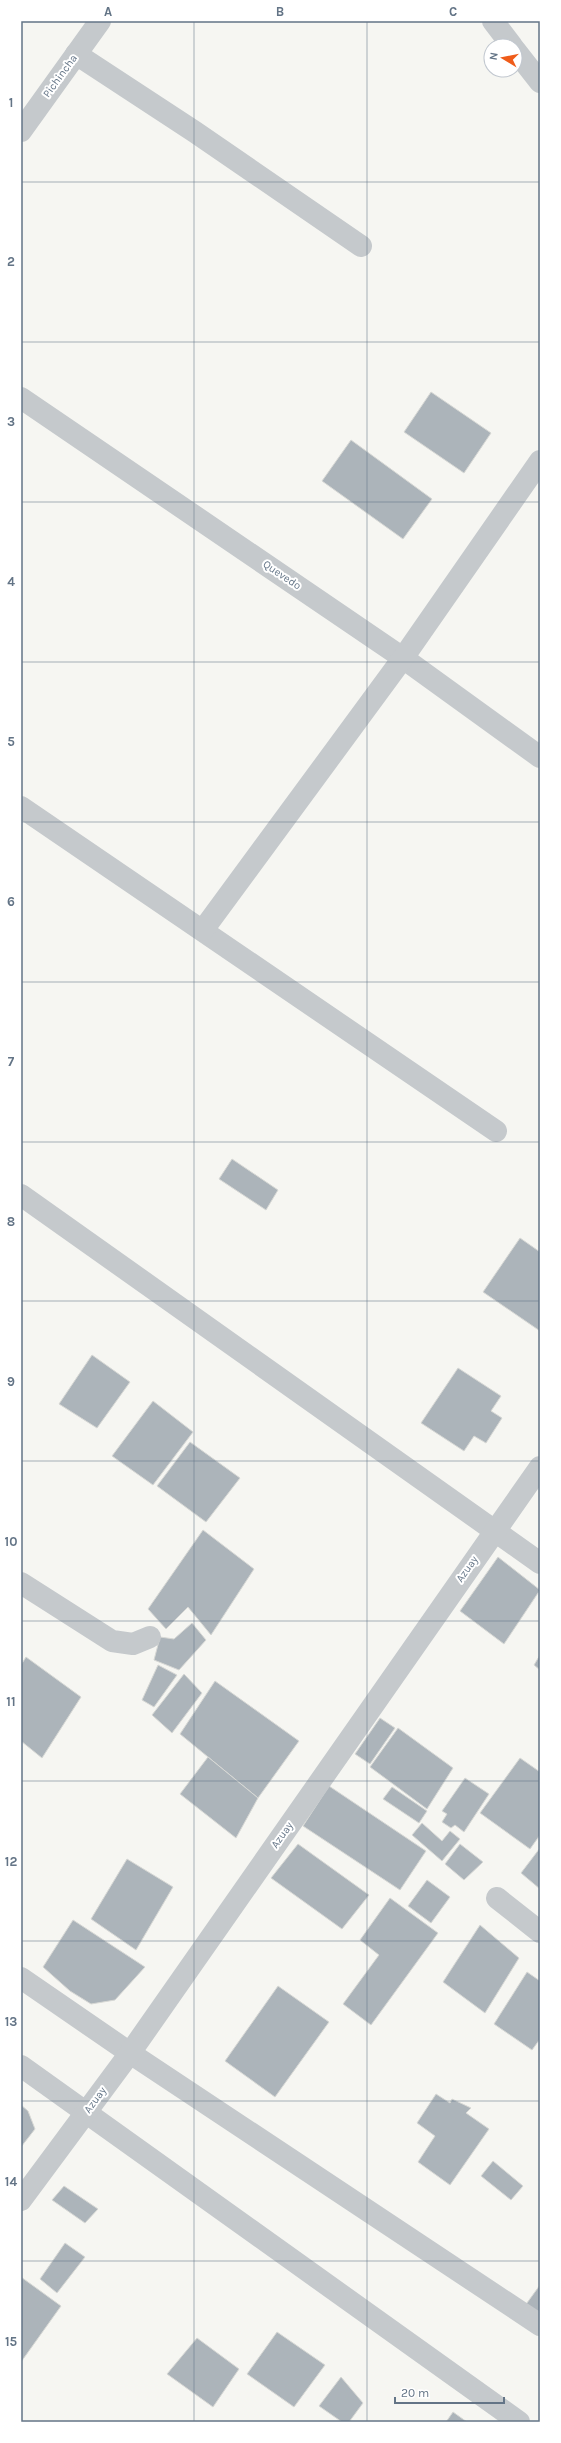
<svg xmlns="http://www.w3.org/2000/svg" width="561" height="2443" viewBox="0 0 561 2443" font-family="Karla,sans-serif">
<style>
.building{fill:#acb4ba;stroke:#d7d8d5}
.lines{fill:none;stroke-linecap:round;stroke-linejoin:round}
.minor{stroke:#c5c9cc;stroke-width:22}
.grid{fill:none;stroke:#637486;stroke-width:1;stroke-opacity:0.55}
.labels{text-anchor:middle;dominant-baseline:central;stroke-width:4;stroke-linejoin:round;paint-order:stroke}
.street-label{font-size:11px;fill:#637486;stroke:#fff}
.neatline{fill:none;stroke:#637486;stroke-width:1.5}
.grid-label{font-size:13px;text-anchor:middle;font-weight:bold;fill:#637486}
</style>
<rect width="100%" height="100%" fill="#f6f6f2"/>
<g class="building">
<polygon points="431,392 491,433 464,473 404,432"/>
<polygon points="351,440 432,499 403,539 322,481"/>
<polygon points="232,1159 278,1190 266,1210 219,1179"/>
<polygon points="520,1238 540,1252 540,1331 483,1292"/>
<polygon points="92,1355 130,1382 97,1428 59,1404"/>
<polygon points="458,1368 501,1396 491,1411 502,1418 486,1443 474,1436 464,1451 421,1423"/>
<polygon points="153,1401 193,1432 153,1485 112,1456"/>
<polygon points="190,1442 240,1478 206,1522 157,1486"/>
<polygon points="203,1530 254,1569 211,1635 188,1607 166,1629 148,1609"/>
<polygon points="498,1557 540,1590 504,1644 460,1611"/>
<polygon points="192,1623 206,1640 179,1670 154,1660 160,1637 174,1639"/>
<polygon points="540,1655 540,1670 534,1665"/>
<polygon points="26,1657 81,1697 42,1758 21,1741 21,1665"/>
<polygon points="158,1665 177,1675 154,1707 142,1700"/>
<polygon points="184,1674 202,1693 172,1733 152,1715"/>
<polygon points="215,1681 299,1741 258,1798 180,1734"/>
<polygon points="380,1718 395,1728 370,1764 355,1754"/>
<polygon points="398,1728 453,1768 427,1809 370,1767"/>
<polygon points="208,1757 258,1798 236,1838 180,1794"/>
<polygon points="520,1758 540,1772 540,1835 530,1849 480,1813"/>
<polygon points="465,1778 489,1794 464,1832 455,1825 451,1828 442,1822 447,1814 442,1811"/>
<polygon points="329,1786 426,1851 400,1890 303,1826"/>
<polygon points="392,1787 427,1811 419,1823 383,1799"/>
<polygon points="422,1823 442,1841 450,1831 460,1839 442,1861 412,1835"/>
<polygon points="298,1844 369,1895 342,1929 271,1878"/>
<polygon points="460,1844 483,1862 464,1880 445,1864"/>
<polygon points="540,1848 540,1889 521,1873"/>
<polygon points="127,1859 173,1887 136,1950 91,1919"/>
<polygon points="427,1880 450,1897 431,1923 408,1906"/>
<polygon points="390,1898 438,1933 371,2025 343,2004 379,1955 360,1940"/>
<polygon points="73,1920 145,1967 115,2000 91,2004 70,1991 43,1967"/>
<polygon points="480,1925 519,1958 485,2013 443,1982"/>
<polygon points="527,1972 540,1981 540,2039 532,2050 494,2024"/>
<polygon points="278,1986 329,2022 275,2097 225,2061"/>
<polygon points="436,2094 450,2103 452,2099 471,2108 466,2113 489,2129 450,2185 418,2162 435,2136 417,2123"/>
<polygon points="21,2105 28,2111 35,2129 21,2147"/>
<polygon points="493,2161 523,2186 511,2200 481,2176"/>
<polygon points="64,2186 98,2209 85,2223 52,2200"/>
<polygon points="65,2243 85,2257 57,2293 40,2279"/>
<polygon points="21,2277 61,2306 21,2362"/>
<polygon points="540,2285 540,2318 524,2307"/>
<polygon points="277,2332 325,2365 294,2407 247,2374"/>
<polygon points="197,2338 239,2369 213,2407 167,2374"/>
<polygon points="341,2377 363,2403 349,2422 342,2422 319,2406"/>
<polygon points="453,2412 467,2422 446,2422"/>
</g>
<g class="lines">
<g class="minor">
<polyline points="493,21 512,46"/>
<polyline points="515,50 540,82"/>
<polyline points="76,54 195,132 361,246"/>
<polyline points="21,131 100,21"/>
<polyline points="21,398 403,658 540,757"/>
<polyline points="21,807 496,1131"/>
<polyline points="203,930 403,658 540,461"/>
<polyline points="21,1195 540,1563"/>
<polyline points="21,1583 112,1641 133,1644 150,1637"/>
<polyline points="497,1898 540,1932"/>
<polyline points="21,1978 130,2053 540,2325"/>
<polyline points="21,2066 519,2422"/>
<polyline points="21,2200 130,2053 540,1467"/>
</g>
</g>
<path class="grid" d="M 194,21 L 194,2422M 367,21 L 367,2422M 21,182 L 540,182M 21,342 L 540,342M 21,502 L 540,502M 21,662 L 540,662M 21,822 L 540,822M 21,982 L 540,982M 21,1142 L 540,1142M 21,1301 L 540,1301M 21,1461 L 540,1461M 21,1621 L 540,1621M 21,1781 L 540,1781M 21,1941 L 540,1941M 21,2101 L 540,2101M 21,2261 L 540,2261"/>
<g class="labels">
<g class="street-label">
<text transform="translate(60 76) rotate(-54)">Pichincha</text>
<text transform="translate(282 575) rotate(34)">Quevedo</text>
<text transform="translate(467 1569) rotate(-55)">Azuay</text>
<text transform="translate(282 1835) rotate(-55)">Azuay</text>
<text transform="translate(95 2100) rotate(-54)">Azuay</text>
</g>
</g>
<rect width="561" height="2443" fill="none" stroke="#ffffff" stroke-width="44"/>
<g transform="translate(503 58) rotate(280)"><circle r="19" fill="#ffffff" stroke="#c1c7cf"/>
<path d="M0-3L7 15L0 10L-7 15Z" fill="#ef5c1a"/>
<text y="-6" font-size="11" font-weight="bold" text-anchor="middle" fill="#637486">N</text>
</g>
<path d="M395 2397v6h109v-6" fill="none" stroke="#637486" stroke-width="2"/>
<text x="401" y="2397" font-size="12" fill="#637486" stroke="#ffffff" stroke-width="3" paint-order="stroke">20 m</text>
<rect x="22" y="22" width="517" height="2399" class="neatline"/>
<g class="grid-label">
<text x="108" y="16">A</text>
<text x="280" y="16">B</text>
<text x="453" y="16">C</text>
<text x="11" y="107">1</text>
<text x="11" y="266">2</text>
<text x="11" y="426">3</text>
<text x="11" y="586">4</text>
<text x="11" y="746">5</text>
<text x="11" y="906">6</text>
<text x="11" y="1066">7</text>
<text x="11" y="1226">8</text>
<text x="11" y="1386">9</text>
<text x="11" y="1546">10</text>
<text x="11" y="1706">11</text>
<text x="11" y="1866">12</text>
<text x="11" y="2026">13</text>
<text x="11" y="2186">14</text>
<text x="11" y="2346">15</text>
</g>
</svg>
